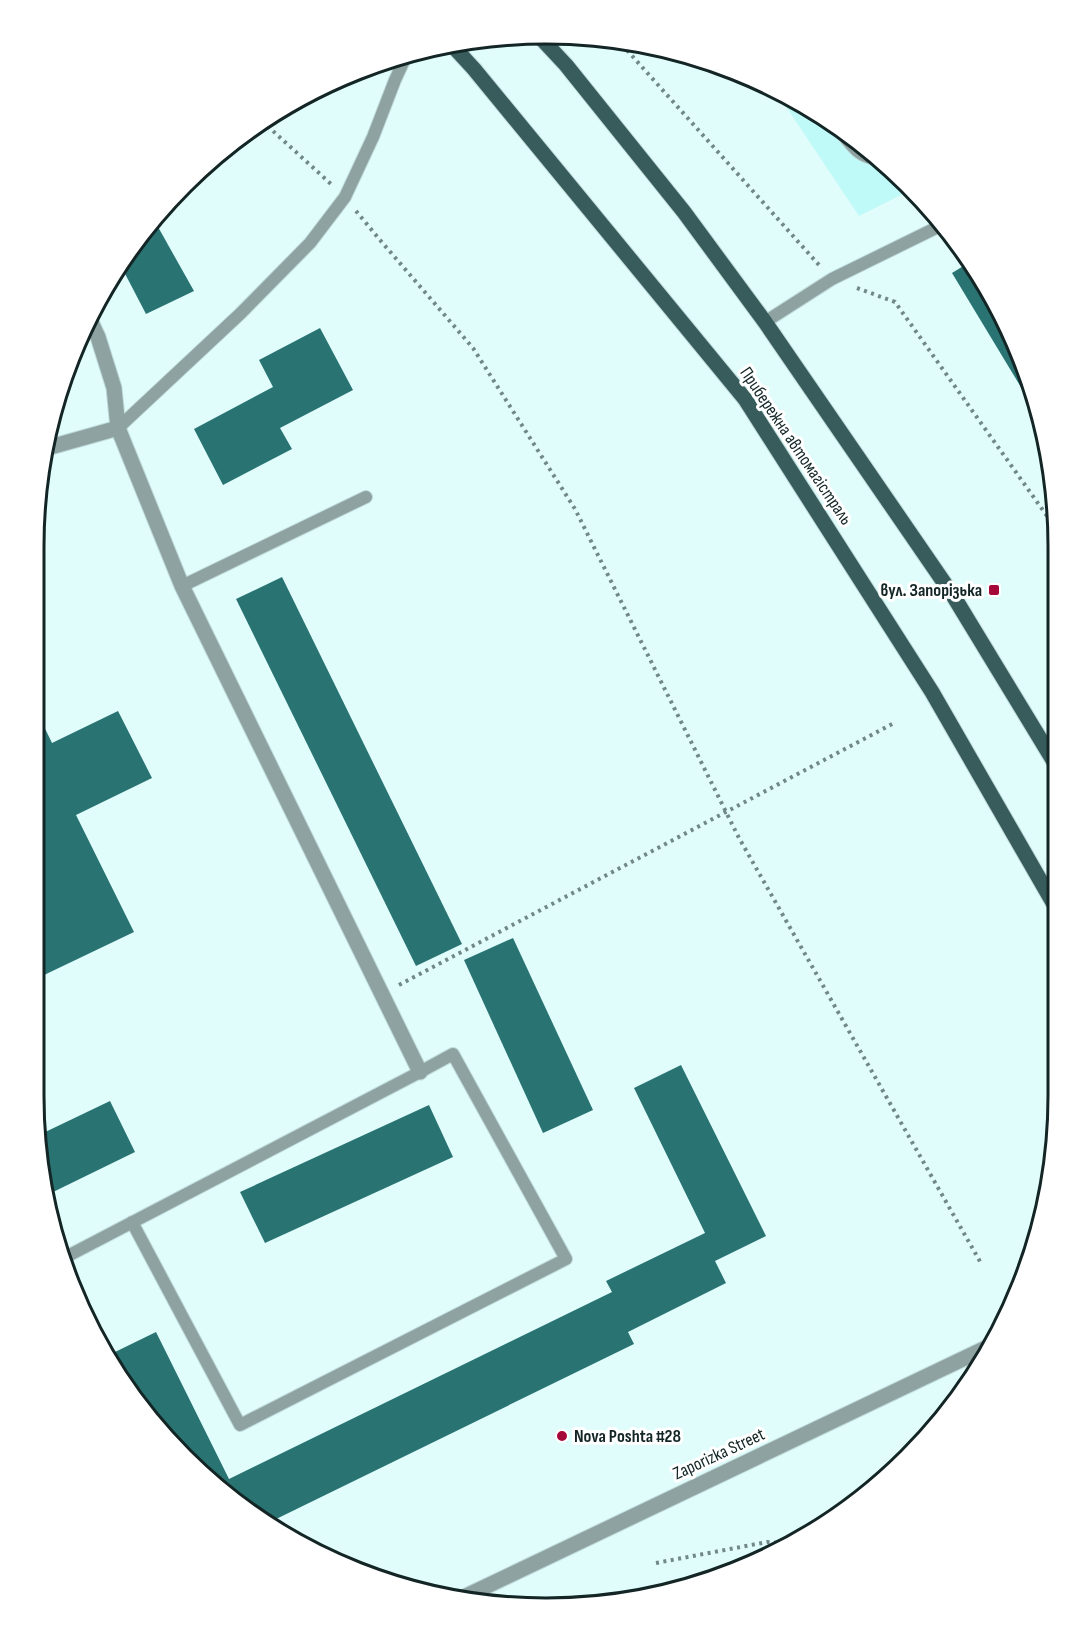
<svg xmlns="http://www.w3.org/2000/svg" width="1091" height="1642" viewBox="0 0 1091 1642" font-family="'Sofia Sans Condensed',sans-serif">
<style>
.built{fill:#bffaf8}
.building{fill:#297473}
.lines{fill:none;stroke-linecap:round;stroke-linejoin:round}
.service-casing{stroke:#bfdada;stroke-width:14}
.minor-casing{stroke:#bfdada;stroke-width:17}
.tertiary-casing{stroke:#bfdada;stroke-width:17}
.primary-casing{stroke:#bfdada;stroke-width:17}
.path{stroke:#718887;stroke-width:4;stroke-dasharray:3 4.5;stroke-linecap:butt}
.service{stroke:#8ea2a1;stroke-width:12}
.minor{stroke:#8ea2a1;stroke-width:15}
.tertiary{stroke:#8ea2a1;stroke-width:15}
.primary{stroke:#385c5b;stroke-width:15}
.poi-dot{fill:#a5093a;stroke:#fff;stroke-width:2}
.labels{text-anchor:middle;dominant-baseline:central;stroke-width:6;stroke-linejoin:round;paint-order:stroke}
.street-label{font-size:18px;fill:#132525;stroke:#fff}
.poi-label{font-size:18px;font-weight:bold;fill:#132525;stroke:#fff;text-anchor:end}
.rim{fill:none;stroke:#132525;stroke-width:3}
</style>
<rect width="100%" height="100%" fill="#e0fdfc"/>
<polygon class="built" points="775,90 802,102 884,160 911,190 859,216"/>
<g class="building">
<polygon points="153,218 194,291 146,314 121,266"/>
<polygon points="970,262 1005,319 1041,413 1042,422 952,273"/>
<polygon points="320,328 353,390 280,428 292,449 223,485 194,429 273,387 259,360"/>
<polygon points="282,577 462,944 416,966 236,599"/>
<polygon points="36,710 52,743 118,711 152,778 76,815 134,932 42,976 34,959"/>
<polygon points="513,938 593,1110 543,1133 464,960"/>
<polygon points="681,1065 766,1236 715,1261 726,1283 628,1332 634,1344 268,1523 258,1517 250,1502 240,1507 233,1503 142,1406 115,1352 156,1332 229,1479 612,1292 606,1281 705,1233 634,1088"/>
<polygon points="110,1101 135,1152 49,1194 39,1135"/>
<polygon points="429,1105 453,1157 265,1243 240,1192"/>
</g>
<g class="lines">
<defs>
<g id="service">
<path d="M 837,127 C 849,142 859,161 881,158"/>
<polyline points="765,322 832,279 944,224"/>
<polyline points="118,428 241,313 310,243 345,197 373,137 395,80 408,52"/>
<polyline points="182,586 366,497"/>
<polyline points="60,1260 420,1072 453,1054 566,1259 240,1425 132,1222"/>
</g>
<g id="minor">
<polyline points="88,316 98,337 114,388 118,428 182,586 420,1072"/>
<polyline points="47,448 118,428"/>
</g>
<polyline id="tertiary" points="464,1597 990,1346"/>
<g id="primary">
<polyline points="538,35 566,65 684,212 765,322 954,597 1056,765"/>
<polyline points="451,44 474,69 745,399 932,692 1055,906"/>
</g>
</defs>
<use href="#service" class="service-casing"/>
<use href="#minor" class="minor-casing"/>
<use href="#tertiary" class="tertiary-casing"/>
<use href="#primary" class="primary-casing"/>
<g class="path">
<polyline points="617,39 819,265"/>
<polyline points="262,121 331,184"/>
<polyline points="356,211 380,240 473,348 575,509 739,838 982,1265"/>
<polyline points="857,288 895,302 1057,530"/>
<polyline points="399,985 894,723"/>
<polyline points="656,1563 767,1542 791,1544"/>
</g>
<use href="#service" class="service"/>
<use href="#minor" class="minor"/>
<use href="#tertiary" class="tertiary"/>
<use href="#primary" class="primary"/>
</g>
<g class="poi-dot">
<rect x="988" y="584" width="12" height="12" rx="3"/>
<circle cx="562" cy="1436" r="6"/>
</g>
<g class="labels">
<g class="street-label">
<text transform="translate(796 446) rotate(56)">Прибережна автомагістраль</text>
<text transform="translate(719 1454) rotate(-25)">Zaporizka Street</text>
</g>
<g class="poi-label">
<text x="982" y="590">вул. Запорізька</text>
<text x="574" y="1436" text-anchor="start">Nova Poshta #28</text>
</g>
</g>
<path d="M0 0H1091V1642H0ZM546 44H546A502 502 0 0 1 1048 546V1096A502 502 0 0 1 546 1598H546A502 502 0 0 1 44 1096V546A502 502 0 0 1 546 44Z" fill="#fff" fill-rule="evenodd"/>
<path class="rim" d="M546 44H546A502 502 0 0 1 1048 546V1096A502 502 0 0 1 546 1598H546A502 502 0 0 1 44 1096V546A502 502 0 0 1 546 44Z"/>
</svg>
